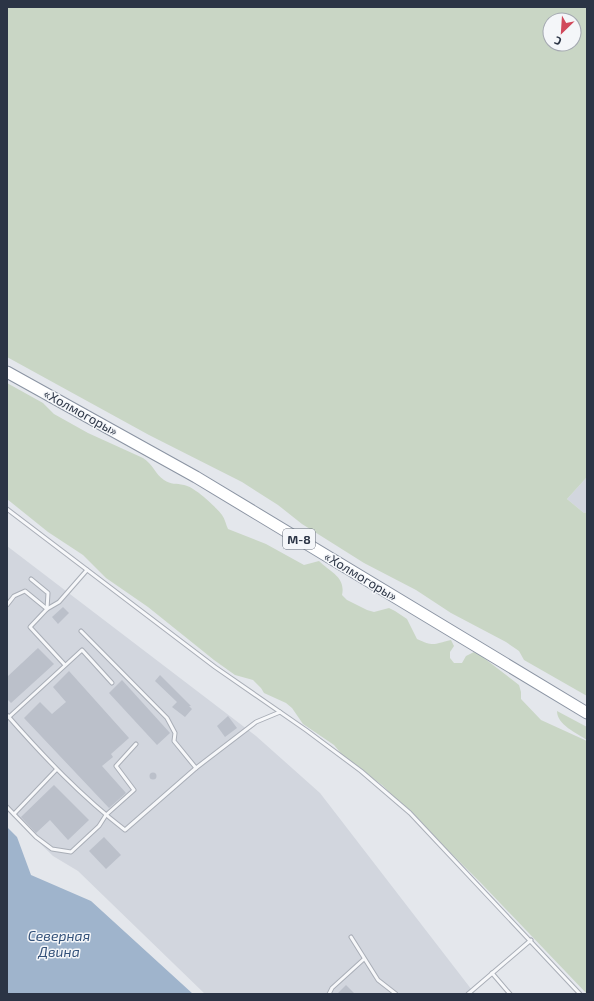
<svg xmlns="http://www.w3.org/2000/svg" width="594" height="1001" viewBox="0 0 594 1001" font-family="'Exo 2',sans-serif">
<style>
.built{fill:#d2d6de}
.green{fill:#c9d6c5;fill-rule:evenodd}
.water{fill:#9fb4cc}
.building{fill:#bbc0ca}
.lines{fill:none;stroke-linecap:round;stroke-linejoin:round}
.service-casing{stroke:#a9aeb7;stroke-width:5}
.trunk-casing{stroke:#8b94a3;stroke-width:13}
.service{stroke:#f7f8fa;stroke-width:3}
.trunk{stroke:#fff;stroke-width:11}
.labels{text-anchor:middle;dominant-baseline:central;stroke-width:3;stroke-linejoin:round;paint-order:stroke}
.shield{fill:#f4f6f9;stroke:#676e7b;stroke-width:1}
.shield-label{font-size:12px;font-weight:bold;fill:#2b3445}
.street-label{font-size:13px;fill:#2b3445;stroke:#f4f6f9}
.water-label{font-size:14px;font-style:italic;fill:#34527a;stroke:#f4f6f9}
</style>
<rect width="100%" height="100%" fill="#e4e7ec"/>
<g class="built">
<polygon points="587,477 587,512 584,513 567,499"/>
<polygon points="7,546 256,736 320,793 475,994 205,994 78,871 53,856 7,811"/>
</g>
<g class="green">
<path d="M 7,7 L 587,7 L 587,477 L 567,499 L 584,513 L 587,512 L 587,696 L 524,660 L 519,651 L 506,642 L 451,613 L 416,590 L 364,563 L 302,524 L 278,505 L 242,482 L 149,435 L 7,357 ZM 550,20 L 574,20 L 574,44 L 550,44 Z"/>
<path d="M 7,383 L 43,403 L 54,414 L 88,433 L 143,458 C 153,464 155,474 164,480 C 171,485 176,483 184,485 C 195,487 216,507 222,515 C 225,519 226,525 228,529 L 266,544 L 304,565 L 319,561 C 330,572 346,577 342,595 L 347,600 L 367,610 L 374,612 L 389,608 L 395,611 L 407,619 L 417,639 C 434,647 434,644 451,640 L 454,646 L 450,652 L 450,658 L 454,663 L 462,663 L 466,656 L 474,652 L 480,655 L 519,685 L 521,692 L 521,699 L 541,720 L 587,741 L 587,994 L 480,882 L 382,785 L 344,757 L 334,745 L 303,724 L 292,708 L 286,703 L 264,693 L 261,688 L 253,680 L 235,675 L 214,660 L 148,607 L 106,578 L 83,555 L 48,532 L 7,499 Z"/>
<path d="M 557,711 L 587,727 L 587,740 C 577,733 557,725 557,711 Z"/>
</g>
<polygon class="water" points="7,827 17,837 31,875 91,901 193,994 7,994"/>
<g class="building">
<polygon points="63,607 69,613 58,624 52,617"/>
<polygon points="38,648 54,664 11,703 7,699 7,677"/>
<polygon points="69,671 129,738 111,754 113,757 102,766 126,793 109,808 24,718 40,702 52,714 66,702 53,687"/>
<polygon points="160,675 191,706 189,706 192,709 185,717 172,707 177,702 155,681"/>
<polygon points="122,680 170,733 157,745 109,693"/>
<polygon points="228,716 237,728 225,737 217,726"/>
<circle cx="153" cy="776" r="3.5"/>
<polygon points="54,785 89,820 68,840 50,820 36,833 21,817"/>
<polygon points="104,837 121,855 106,869 89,851"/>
<polygon points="346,985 355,994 337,994"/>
</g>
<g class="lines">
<defs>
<g id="service">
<polyline points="7,509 215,667 306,730 361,771 410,813 580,994"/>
<polyline points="31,579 48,593 47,609 30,627 65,665"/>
<polyline points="7,605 14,596 25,591 47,609 59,602 87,570"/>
<polyline points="81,631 167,718 175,733 174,741 196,768"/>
<path d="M 7,715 C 44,757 81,796 125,830 L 196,768 L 256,722 L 280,712"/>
<polyline points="9,717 82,650 112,683"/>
<polyline points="7,807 36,837 52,849 71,852 99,826 106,815 134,790 116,766 136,744"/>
<polyline points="14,814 56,770"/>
<polyline points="351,937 378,980 396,994"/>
<polyline points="492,973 510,994"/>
<polyline points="329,994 332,988 364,959"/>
<polyline points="468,994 531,940"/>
</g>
<polyline id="trunk" points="7,372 196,477 587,713"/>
</defs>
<use href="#service" class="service-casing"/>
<use href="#trunk" class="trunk-casing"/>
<use href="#service" class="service"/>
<use href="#trunk" class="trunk"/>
</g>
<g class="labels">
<rect class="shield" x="283" y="529" width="32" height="20" rx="3"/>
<g class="shield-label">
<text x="299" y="539">М-8</text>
</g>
<g class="street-label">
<text transform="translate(81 412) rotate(29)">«Холмогоры»</text>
<text transform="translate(361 576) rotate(31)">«Холмогоры»</text>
</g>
<g class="water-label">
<text x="59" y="935">Северная<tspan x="59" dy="16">Двина</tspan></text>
</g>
</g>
<rect width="594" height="1001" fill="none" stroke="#2b3445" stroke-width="16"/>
<g transform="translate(562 32) rotate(205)"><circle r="19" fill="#f4f6f9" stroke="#a4a8b1"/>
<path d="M0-3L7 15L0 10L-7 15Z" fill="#d1495b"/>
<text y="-6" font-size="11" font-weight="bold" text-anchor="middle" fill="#2b3445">С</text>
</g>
</svg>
